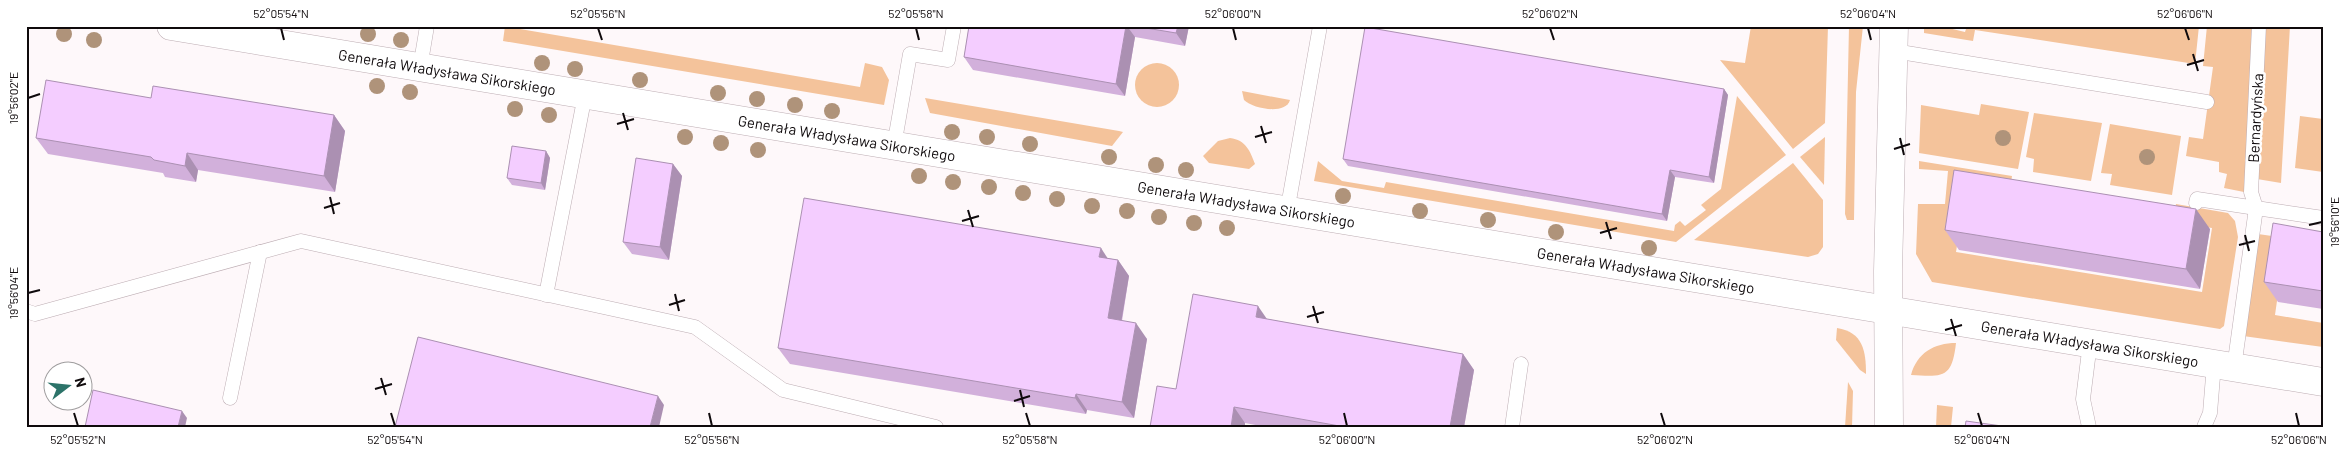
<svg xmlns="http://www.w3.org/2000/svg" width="2349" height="453" viewBox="0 0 2349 453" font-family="Barlow,sans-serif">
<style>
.green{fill:#f4c39b}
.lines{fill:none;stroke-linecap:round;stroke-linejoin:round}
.service-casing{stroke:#bdadb3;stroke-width:15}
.tertiary-casing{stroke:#bdadb3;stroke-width:29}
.service{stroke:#fff;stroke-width:14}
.tertiary{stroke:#fff;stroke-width:28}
.tree{fill:#af937a}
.wall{fill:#d2b0db}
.shaded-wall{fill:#ab90b2}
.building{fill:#f4cdff;stroke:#ab90b2}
.ticks{fill:none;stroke:#0f0a0c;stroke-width:2}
.labels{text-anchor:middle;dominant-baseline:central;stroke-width:5;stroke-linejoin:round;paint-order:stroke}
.street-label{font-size:15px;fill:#0f0a0c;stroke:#fff}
.neatline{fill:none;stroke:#0f0a0c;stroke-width:2}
.ticks-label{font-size:12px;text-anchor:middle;fill:#0f0a0c}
</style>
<rect width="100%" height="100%" fill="#fef8fa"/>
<g class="green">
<polygon points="505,26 520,26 520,29 860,87 865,63 882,67 889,80 884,105 503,41"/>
<polygon points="1751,26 1828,26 1825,123 1793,149 1720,60 1745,63"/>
<polygon points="1849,26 1863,26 1856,92 1854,220 1847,220 1845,214"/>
<polygon points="1924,26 1940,26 1965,32 1967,26 2199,26 2195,64 1975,30 1973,41 1924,33"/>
<polygon points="2207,26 2290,26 2281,183 2245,177 2244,192 2224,188 2227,174 2219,172 2219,162 2186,156 2189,137 2203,139 2213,67 2203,66"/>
<circle cx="1157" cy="85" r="22"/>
<path d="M 1242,91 L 1290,100 C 1286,115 1253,109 1244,100 Z"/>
<polygon points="1737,96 1786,155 1676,242 1314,181 1318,161 1342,181 1384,188 1386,182 1674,231 1675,225 1680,221 1685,226 1706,210 1701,205 1721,189"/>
<polygon points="925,98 1119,131 1123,132 1112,146 930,113"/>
<polygon points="1981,104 2029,112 2018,169 1919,153 1921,105 1979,115"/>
<polygon points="2034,113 2102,123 2091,181 2033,172 2034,159 2026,157"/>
<polygon points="2300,116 2323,119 2323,172 2295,168"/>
<polygon points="2110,124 2181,136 2172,195 2110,185 2112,174 2101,173"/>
<polygon points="1825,137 1824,185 1800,157"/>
<path d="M 1230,138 C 1246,140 1250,151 1255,164 L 1249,169 L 1209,163 L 1203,156 L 1218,141 Z"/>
<polygon points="1919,161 2012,176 2009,195 1966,188 1956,252 2202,292 2212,228 2173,222 2176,204 2228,213 2235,221 2238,237 2224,326 2220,329 1932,282 1916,254 1918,204 1945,204 1948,171 1919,169"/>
<polygon points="1793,163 1823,200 1823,247 1818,254 1808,257 1694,240"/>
<polygon points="2258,234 2286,238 2275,315 2323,323 2323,347 2243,336"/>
<path d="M 1837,328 C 1863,332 1866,351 1866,374 L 1860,370 L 1836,340 Z"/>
<path d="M 1956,343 C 1952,378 1944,377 1911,375 C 1917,353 1934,343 1956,343 Z"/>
<polygon points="1848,382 1853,391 1852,427 1845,427"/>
<polygon points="1937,405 1953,407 1951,427 1936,427"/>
</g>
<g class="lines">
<defs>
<g id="service">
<polyline points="1894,51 2207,102"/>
<polyline points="420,68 427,26"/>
<polyline points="894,146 910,54 948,60 954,26"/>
<polyline points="2196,203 2197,199 2256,208 2251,192 2259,26"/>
<polyline points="1287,212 1320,26"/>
<polyline points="546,295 585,95"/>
<polyline points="26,311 35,314 301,241 695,327 783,390 936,427"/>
<polyline points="2234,368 2256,208 2323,218"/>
<polyline points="230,398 260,252"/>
<polyline points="1512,427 1521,364"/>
<polyline points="2089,427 2083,399 2090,343"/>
<polyline points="2204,427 2210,413 2214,364"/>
</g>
<g id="tertiary">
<path id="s1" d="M 171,26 L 2323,382"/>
<polyline points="1889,427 1888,271 1894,26"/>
</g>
</defs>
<use href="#service" class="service-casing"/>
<use href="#tertiary" class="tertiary-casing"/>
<use href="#service" class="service"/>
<use href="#tertiary" class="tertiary"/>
</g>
<g class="tree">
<circle cx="64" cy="34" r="8"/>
<circle cx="368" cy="34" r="8"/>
<circle cx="94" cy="40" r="8"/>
<circle cx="401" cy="40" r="8"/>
<circle cx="542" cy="63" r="8"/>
<circle cx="575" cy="69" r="8"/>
<circle cx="640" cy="80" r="8"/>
<circle cx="377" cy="86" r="8"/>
<circle cx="410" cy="92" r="8"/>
<circle cx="718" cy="93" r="8"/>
<circle cx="757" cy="99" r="8"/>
<circle cx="795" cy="105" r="8"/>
<circle cx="515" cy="109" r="8"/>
<circle cx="832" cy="111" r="8"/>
<circle cx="549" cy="115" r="8"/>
<circle cx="952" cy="132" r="8"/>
<circle cx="685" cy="137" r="8"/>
<circle cx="987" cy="137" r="8"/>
<circle cx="2003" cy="138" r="8"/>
<circle cx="721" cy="143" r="8"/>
<circle cx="1030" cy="144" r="8"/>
<circle cx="758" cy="150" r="8"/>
<circle cx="1109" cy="157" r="8"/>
<circle cx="2147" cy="157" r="8"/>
<circle cx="1156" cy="165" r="8"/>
<circle cx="1186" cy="170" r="8"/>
<circle cx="919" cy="176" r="8"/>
<circle cx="953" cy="182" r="8"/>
<circle cx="989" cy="187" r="8"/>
<circle cx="1023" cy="193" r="8"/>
<circle cx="1343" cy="196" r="8"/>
<circle cx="1057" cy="199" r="8"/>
<circle cx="1092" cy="206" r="8"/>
<circle cx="1127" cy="211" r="8"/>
<circle cx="1420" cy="211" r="8"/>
<circle cx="1159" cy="217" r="8"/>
<circle cx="1488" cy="220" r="8"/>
<circle cx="1194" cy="223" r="8"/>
<circle cx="1227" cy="228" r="8"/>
<circle cx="1556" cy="232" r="8"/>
<circle cx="1649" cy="248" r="8"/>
</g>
<g class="wall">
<polygon points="969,26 1189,26 1185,46 1135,37 1125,96 973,70 964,57"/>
<polygon points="1724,89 1728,95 1714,183 1675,177 1667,221 1348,166 1343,159"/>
<polygon points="151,98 334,115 345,131 335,192 198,170 196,182 165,177 163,173 48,154 36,138"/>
<polygon points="546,151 550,158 545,190 512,185 507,178"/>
<polygon points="673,164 682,176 669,260 632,254 623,242"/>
<polygon points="2210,229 2200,289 1959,250 1945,230"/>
<polygon points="2323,232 2323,309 2278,302 2264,282"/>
<polygon points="1107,258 1118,260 1129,276 1122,321 1147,339 1134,418 1087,410 1086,414 790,364 778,348"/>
<polygon points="1267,319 1463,354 1474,370 1464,427 1266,427 1245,423 1176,389"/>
</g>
<g class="shaded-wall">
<polygon points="1126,26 1127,26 1135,37 1125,96 1116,84"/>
<polygon points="1178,26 1189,26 1185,46 1176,33"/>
<polygon points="1724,89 1728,95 1714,183 1709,177"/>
<polygon points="334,115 345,131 335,192 324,176"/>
<polygon points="546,151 550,158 545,190 541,183"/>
<polygon points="187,153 198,170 196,182 185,166"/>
<polygon points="673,164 682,176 669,260 660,247"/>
<polygon points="1670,170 1675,177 1667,221 1662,214"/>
<polygon points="2196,209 2210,229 2200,289 2186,269"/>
<polygon points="1101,248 1112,265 1099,257"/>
<polygon points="1118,260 1129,276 1119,335 1108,318"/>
<polygon points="1258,306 1269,322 1256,317"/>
<polygon points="1136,323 1147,339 1134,418 1122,402"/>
<polygon points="1463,354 1474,370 1464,427 1450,427"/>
<polygon points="1076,394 1087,410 1086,414 1075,398"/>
<polygon points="658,396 664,405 659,427 650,427"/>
<polygon points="1234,407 1245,423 1245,427 1231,427"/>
<polygon points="182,411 187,418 185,427 178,427"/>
</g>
<g class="building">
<polygon points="969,26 1126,26 1116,84 964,57"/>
<polygon points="1134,26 1178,26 1176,33"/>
<polygon points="1365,27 1724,89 1709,177 1670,170 1662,214 1343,159"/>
<polygon points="46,80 151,98 153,86 334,115 324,176 187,153 185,166 154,160 151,157 36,138"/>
<polygon points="512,146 546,151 541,183 507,178"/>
<polygon points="636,158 673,164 660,247 623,242"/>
<polygon points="1954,170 2196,209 2186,269 1945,230"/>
<polygon points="804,198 1101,248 1099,257 1118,260 1108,318 1136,323 1122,402 1076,394 1075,398 778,348"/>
<polygon points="2273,223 2323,232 2323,291 2264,282"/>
<polygon points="1193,294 1258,306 1256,317 1463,354 1450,427 1345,427 1234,407 1231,427 1150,427 1157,386 1176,389"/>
<polygon points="418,337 658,396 650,427 395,427"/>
<polygon points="93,390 182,411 178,427 85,427"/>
<polygon points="1966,421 2009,427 1965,427"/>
</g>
<path class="ticks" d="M 281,28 L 284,40M 598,28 L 602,40M 916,28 L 919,40M 1233,28 L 1236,40M 1550,28 L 1554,40M 1868,28 L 1871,40M 2185,28 L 2189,40M 2193,54 L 2198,71M 2187,65 L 2204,60M 28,98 L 40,94M 623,113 L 628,130M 617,124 L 634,119M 1261,126 L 1266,143M 1255,137 L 1272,132M 1900,138 L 1904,155M 1894,149 L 1910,144M 330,197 L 334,214M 324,208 L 340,203M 968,210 L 973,227M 962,221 L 979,216M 1606,222 L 1611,239M 2309,225 L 2322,222M 1600,233 L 1617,228M 2245,235 L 2249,251M 2239,245 L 2255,241M 28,293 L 40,290M 675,294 L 679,311M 669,305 L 685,300M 1313,306 L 1318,323M 1307,317 L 1324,312M 1951,319 L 1956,336M 1945,330 L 1962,325M 381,378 L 386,395M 375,389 L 392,384M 1020,390 L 1024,407M 1014,401 L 1030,396M 74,413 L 78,426M 391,413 L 395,426M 709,413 L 712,426M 1026,413 L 1030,426M 1344,413 L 1347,426M 1661,413 L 1665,426M 1978,413 L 1982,426M 2296,413 L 2299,426"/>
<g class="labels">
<g class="street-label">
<text stroke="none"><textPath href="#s1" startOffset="280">Generała Władysława Sikorskiego</textPath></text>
<text transform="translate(2255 118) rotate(-87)">Bernardyńska</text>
<text stroke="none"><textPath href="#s1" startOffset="685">Generała Władysława Sikorskiego</textPath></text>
<text stroke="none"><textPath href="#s1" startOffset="1090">Generała Władysława Sikorskiego</textPath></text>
<text stroke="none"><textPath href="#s1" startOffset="1495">Generała Władysława Sikorskiego</textPath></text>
<text stroke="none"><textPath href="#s1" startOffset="1945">Generała Władysława Sikorskiego</textPath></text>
</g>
</g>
<rect width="2349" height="453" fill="none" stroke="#ffffff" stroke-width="55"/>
<g transform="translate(68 386) rotate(74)"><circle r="24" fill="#ffffff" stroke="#9f9d9e"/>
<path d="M0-4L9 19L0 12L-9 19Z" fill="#2c7369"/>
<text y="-8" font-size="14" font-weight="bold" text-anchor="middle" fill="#0f0a0c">N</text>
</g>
<rect x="28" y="28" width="2294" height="398" class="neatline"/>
<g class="ticks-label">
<text x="281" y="18">52°05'54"N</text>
<text x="598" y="18">52°05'56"N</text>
<text x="916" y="18">52°05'58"N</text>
<text x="1233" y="18">52°06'00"N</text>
<text x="1550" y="18">52°06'02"N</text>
<text x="1868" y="18">52°06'04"N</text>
<text x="2185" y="18">52°06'06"N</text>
<text transform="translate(14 98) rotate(-90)" y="4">19°56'02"E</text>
<text transform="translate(2335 222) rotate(-90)" y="4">19°56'10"E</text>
<text transform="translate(14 293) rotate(-90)" y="4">19°56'04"E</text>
<text x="78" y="444">52°05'52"N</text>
<text x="395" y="444">52°05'54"N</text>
<text x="712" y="444">52°05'56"N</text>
<text x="1030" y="444">52°05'58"N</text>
<text x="1347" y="444">52°06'00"N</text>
<text x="1665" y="444">52°06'02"N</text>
<text x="1982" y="444">52°06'04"N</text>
<text x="2299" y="444">52°06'06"N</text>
</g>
</svg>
